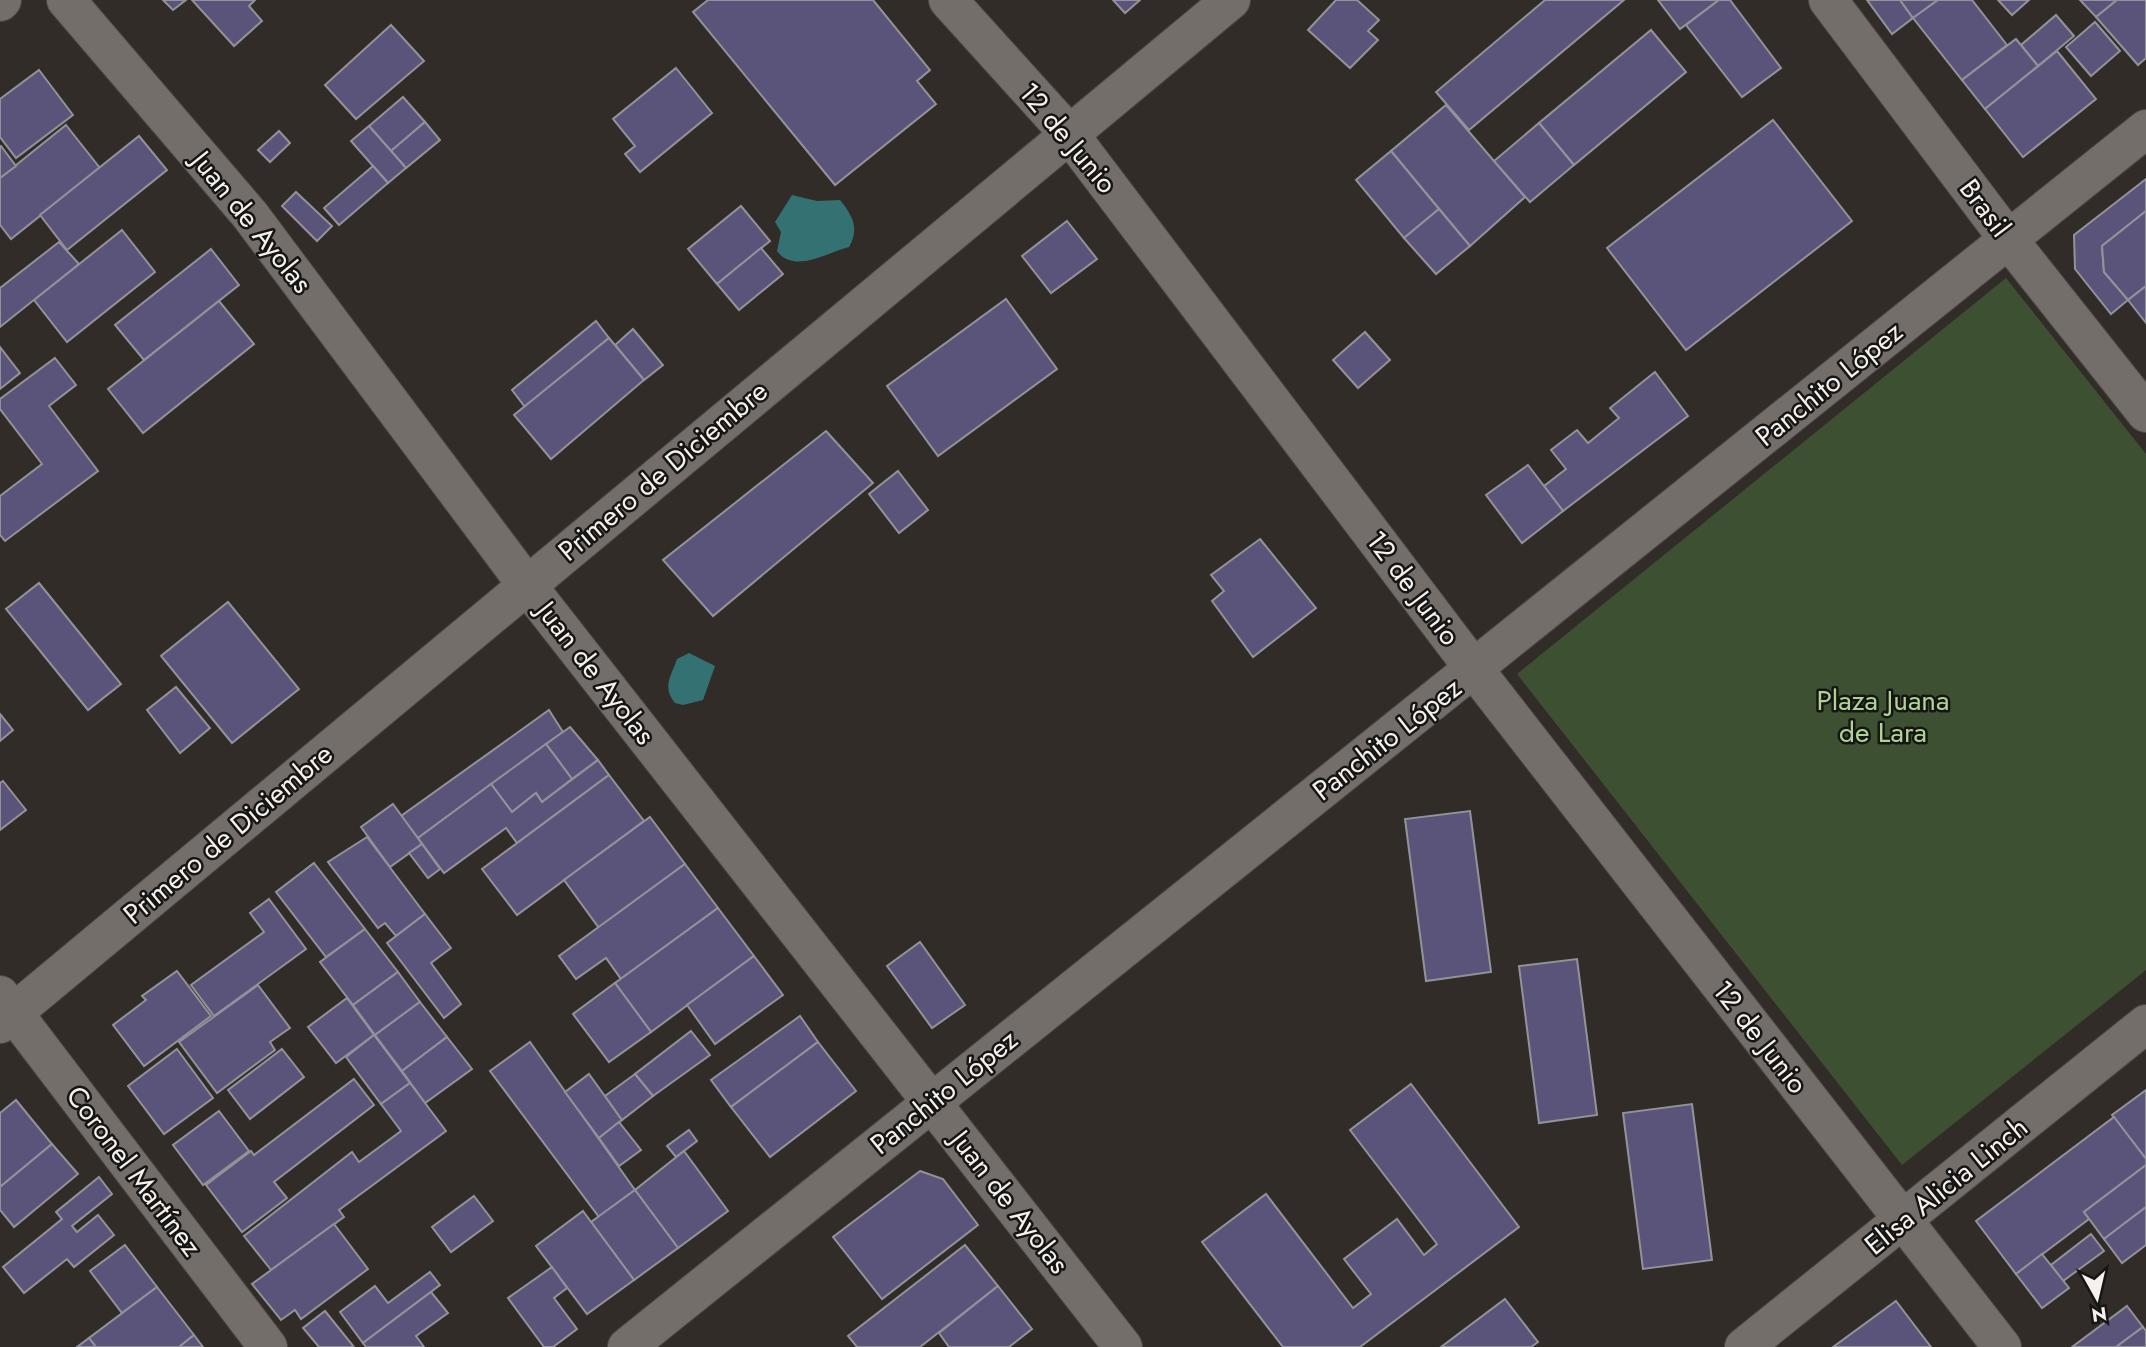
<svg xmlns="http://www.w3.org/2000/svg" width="2146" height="1347" viewBox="0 0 2146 1347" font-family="Jost,sans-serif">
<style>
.green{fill:#3d5032}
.water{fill:#347172}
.building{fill:#5a547b;stroke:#939299;stroke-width:2}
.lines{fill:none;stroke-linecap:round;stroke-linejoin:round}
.minor-casing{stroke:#4e4946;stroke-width:40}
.minor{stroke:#746e6a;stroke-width:38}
.labels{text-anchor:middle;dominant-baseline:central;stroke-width:5;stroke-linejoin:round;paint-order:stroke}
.street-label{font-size:28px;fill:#f5f1ee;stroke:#171513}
.park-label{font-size:28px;fill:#add395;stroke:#171513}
</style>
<rect width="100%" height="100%" fill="#322c28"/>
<polygon class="green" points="2006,278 2146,454 2146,970 1902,1165 1517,674"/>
<g class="water">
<path d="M 792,195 L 817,201 L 840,200 C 852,215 860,228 849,247 C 826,253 794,274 777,251 L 781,232 L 775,222 Z"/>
<path d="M 689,653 L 715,666 L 703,700 L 683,705 L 675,703 C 662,686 671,677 677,659 Z"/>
</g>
<g class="building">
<polygon points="163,0 186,0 173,10"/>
<polygon points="192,0 255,0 249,6 262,21 234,46"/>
<polygon points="708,0 873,0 930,70 917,81 936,104 835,185 693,12"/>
<polygon points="1113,0 1140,0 1125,13"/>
<polygon points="1336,0 1357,0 1379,20 1368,31 1378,40 1350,68 1308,30"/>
<polygon points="1545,0 1624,0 1469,130 1436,92"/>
<polygon points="1658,0 1719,0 1680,29"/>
<polygon points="1719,0 1730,0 1781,68 1742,97 1686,25"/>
<polygon points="1867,0 1900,0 1913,18 1892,34"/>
<polygon points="1900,0 1938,0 1913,18"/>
<polygon points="1938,0 1972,0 2007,45 1962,80 1913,18"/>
<polygon points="1998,0 2029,0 2012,15"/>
<polygon points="2080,0 2117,0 2096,17"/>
<polygon points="2117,0 2146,0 2146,58 2138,65 2096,17"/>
<polygon points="2056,15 2074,36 2038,66 2021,45"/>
<polygon points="2095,22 2120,51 2091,76 2066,47"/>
<polygon points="391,25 424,61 356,119 325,85"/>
<polygon points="1651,30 1686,72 1574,165 1539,123"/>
<polygon points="2016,39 2038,66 1985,109 1962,80"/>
<polygon points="2057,51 2096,99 2023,157 1985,109"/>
<polygon points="676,68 712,113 640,172 625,154 635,146 613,119"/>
<polygon points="39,70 73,115 16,158 0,137 0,99"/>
<polygon points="403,97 425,122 391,151 369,126"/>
<polygon points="1446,105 1525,197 1470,246 1391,151"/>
<polygon points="1773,120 1852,221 1686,350 1607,248"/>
<polygon points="425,122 440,140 406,168 391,151"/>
<polygon points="1539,123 1574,165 1530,202 1494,161"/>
<polygon points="66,125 100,168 11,239 0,225 0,178"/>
<polygon points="369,126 406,168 388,183 351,141"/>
<polygon points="279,131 290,143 270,162 258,150"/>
<polygon points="139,136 167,170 67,250 40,215"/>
<polygon points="1,146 16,166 0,178 0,147"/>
<polygon points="1391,151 1439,209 1404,238 1356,180"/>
<polygon points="373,166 388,183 339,225 324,208"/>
<polygon points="2146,179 2146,211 2102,246 2104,272 2128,300 2111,314 2075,269 2074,235"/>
<polygon points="296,192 332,226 317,241 282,206"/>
<polygon points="741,206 770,241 717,284 688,249"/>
<polygon points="1439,209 1470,246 1436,274 1404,238"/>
<polygon points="2146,211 2146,286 2128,300 2104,272 2102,246"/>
<polygon points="1067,221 1097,259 1051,293 1022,256"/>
<polygon points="122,230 155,272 67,342 34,300"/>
<polygon points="59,242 79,264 0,327 0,288"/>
<polygon points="761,248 783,274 739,310 717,284"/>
<polygon points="211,249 239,285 144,360 115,325"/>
<polygon points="2146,286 2146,323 2128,300"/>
<polygon points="1006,299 1057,369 938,456 887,386"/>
<polygon points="219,301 254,344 143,433 108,389"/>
<polygon points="596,321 609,338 525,407 512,390"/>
<polygon points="633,329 663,365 644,380 615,345"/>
<polygon points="1365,332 1390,360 1358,388 1333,360"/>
<polygon points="609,338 644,380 551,459 514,415"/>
<polygon points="0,347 20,373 0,389"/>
<polygon points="55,358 76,385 49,406 98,471 5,541 0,535 0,496 42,464 0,409 0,399"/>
<polygon points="1655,372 1688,416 1563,511 1544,486 1566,469 1551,450 1577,430 1588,443 1619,418 1610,408"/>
<polygon points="826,431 873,483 713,616 663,560"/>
<polygon points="1528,465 1563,511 1522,543 1486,495"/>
<polygon points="898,471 928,510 899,533 869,494"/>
<polygon points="1260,539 1316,608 1253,657 1212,601 1224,591 1211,575"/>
<polygon points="39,583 121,684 88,710 6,609"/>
<polygon points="228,602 299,689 232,743 161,656"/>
<polygon points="176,687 210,728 180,753 147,710"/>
<polygon points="549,710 563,732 418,838 401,816"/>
<polygon points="0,714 13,730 0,741"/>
<polygon points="570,727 598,760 572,779 546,744"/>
<polygon points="546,744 572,779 542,802 536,793 512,812 491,784"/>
<polygon points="598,760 609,775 517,843 506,828 444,873 418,838 491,784 512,812 536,793 542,802"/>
<polygon points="609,775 644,821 517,915 482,869"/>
<polygon points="3,781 26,810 0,830 0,783"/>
<polygon points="393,804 422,844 390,867 361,827"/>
<polygon points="1470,811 1491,972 1426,981 1405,819"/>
<polygon points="650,817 685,864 599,928 564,880"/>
<polygon points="367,837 425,914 396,936 385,923 378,928 328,862"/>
<polygon points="422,844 440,869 428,878 409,853"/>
<polygon points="314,863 365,929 326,957 276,892"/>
<polygon points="685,864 718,908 621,979 606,958 576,979 559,956"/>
<polygon points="269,899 306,949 214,1016 191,985 264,932 250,913"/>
<polygon points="718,908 754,956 651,1032 615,983"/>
<polygon points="425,914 451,948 431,963 461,1004 444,1018 387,943"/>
<polygon points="365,929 398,972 353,1005 320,962"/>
<polygon points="920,942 965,1005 932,1028 887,966"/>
<polygon points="754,956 783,995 715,1044 687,1005"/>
<polygon points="1577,959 1597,1115 1539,1123 1519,966"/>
<polygon points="177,971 211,1016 144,1066 113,1025 146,1000 142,996"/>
<polygon points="398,972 420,1002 375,1035 353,1005"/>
<polygon points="615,983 651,1032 609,1062 573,1014"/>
<polygon points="258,985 290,1028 270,1042 275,1050 217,1093 179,1042"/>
<polygon points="347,998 374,1035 336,1063 308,1027"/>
<polygon points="420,1002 447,1037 402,1071 375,1035"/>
<polygon points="800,1016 818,1042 731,1107 711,1080"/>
<polygon points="691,1031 710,1055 653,1096 635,1074"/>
<polygon points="374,1035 410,1083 381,1104 346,1057"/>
<polygon points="447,1037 472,1069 425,1103 402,1071"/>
<polygon points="530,1042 635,1190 599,1217 490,1071"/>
<polygon points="818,1042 856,1091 770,1157 731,1107"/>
<polygon points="177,1049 213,1098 164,1134 128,1086"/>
<polygon points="282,1049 304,1077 250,1119 228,1090"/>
<polygon points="589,1074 622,1120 599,1138 565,1092"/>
<polygon points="635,1074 653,1096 622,1120 605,1096"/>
<polygon points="354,1079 374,1105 274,1182 287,1198 242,1232 206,1185 251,1151 254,1155"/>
<polygon points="410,1083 446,1131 339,1210 344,1217 271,1270 244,1236 352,1152 359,1162 401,1131 381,1104"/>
<polygon points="1411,1084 1519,1227 1360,1347 1283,1347 1202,1242 1266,1194 1353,1308 1371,1294 1344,1259 1397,1219 1424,1255 1437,1244 1350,1130"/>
<polygon points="2146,1090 2146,1159 2112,1115"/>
<polygon points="16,1100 52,1144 0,1187 0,1113"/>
<polygon points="1692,1104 1712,1260 1643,1269 1623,1113"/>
<polygon points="219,1111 249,1151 203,1185 173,1145"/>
<polygon points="2114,1117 2146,1159 2146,1165 2084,1212 2089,1219 2016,1274 1976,1221"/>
<polygon points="619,1122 641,1150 619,1166 599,1138"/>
<polygon points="689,1130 697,1141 676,1157 667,1146"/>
<polygon points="52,1144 78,1174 14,1227 0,1210 0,1187"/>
<polygon points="684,1151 728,1211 678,1248 635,1190"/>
<polygon points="2146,1165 2146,1207 2104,1239 2084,1212"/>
<polygon points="920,1171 943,1179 978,1225 882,1299 833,1237"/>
<polygon points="99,1177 112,1194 72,1226 77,1232 98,1215 114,1235 74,1267 67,1259 24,1293 3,1267 62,1219 56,1212"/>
<polygon points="635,1190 678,1248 634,1280 591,1222"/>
<polygon points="474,1196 493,1221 451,1252 432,1227"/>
<polygon points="2146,1207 2146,1245 2122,1263 2104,1239"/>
<polygon points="583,1211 634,1280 587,1314 536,1246"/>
<polygon points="334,1224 368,1269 301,1319 295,1310 281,1320 252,1284"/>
<polygon points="2091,1234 2104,1251 2063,1281 2051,1265"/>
<polygon points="125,1245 157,1287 122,1313 90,1271"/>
<polygon points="965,1245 998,1286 920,1347 857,1347 848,1336"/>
<polygon points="2042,1254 2069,1288 2042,1308 2016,1274"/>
<polygon points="552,1267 567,1288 554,1298 577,1329 553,1347 544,1347 508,1298"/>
<polygon points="430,1272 440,1285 363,1343 340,1312 375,1286 388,1303"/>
<polygon points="998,1286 1032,1329 1009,1347 949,1347 939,1333"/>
<polygon points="157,1287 194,1335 179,1347 96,1347 89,1338"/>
<polygon points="431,1292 448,1313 416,1336 424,1347 366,1347 363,1343"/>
<polygon points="1505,1299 1538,1342 1531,1347 1441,1347"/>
<polygon points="1896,1301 1931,1347 1833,1347"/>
<polygon points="2127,1306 2143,1327 2116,1347 2072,1347"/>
<polygon points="325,1311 354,1347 319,1347 303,1328"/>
<polygon points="2143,1327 2146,1331 2146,1347 2116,1347"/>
<polygon points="194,1335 203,1347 179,1347"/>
<polygon points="89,1338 96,1347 77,1347"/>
</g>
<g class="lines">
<defs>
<g id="minor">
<polyline points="66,0 250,215 526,584 1123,1347"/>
<polyline points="948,0 1070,135 1474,669 2002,1347"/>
<polyline points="1828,0 2008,239 2146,413"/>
<polyline points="0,2 2,0"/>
<polyline points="0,995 268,1347"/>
<polyline points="0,1024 1231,0"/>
<polyline points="627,1347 2146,129"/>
<polyline points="1744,1347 2146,1024"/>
</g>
</defs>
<use href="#minor" class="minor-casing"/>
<use href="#minor" class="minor"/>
</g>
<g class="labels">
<g class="street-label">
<text transform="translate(1068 138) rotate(50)">12 de Junio</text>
<text transform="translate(1985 208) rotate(53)">Brasil</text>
<text transform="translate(252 222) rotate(51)">Juan de Ayolas</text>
<text transform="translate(1829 384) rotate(-39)">Panchito López</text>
<text transform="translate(663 471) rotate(-40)">Primero de Diciembre</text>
<text transform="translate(1413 588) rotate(53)">12 de Junio</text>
<text transform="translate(596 673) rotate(52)">Juan de Ayolas</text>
<text transform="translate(1387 739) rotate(-38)">Panchito López</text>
<text transform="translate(228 834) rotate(-40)">Primero de Diciembre</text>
<text transform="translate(1760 1037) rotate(52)">12 de Junio</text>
<text transform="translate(944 1092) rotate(-39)">Panchito López</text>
<text transform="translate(134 1171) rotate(53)">Coronel Martínez</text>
<text transform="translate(1946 1186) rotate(-39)">Elisa Alicia Linch</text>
<text transform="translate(1010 1202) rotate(52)">Juan de Ayolas</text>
</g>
<g class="park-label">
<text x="1883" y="700">Plaza Juana<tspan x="1883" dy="32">de Lara</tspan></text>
</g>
</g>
<g transform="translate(2097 1298) rotate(172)" stroke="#171513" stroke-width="5" paint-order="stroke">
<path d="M0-5L12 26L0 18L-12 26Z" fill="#f5f1ee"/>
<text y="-10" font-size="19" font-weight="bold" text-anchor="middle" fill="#f5f1ee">N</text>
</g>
</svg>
